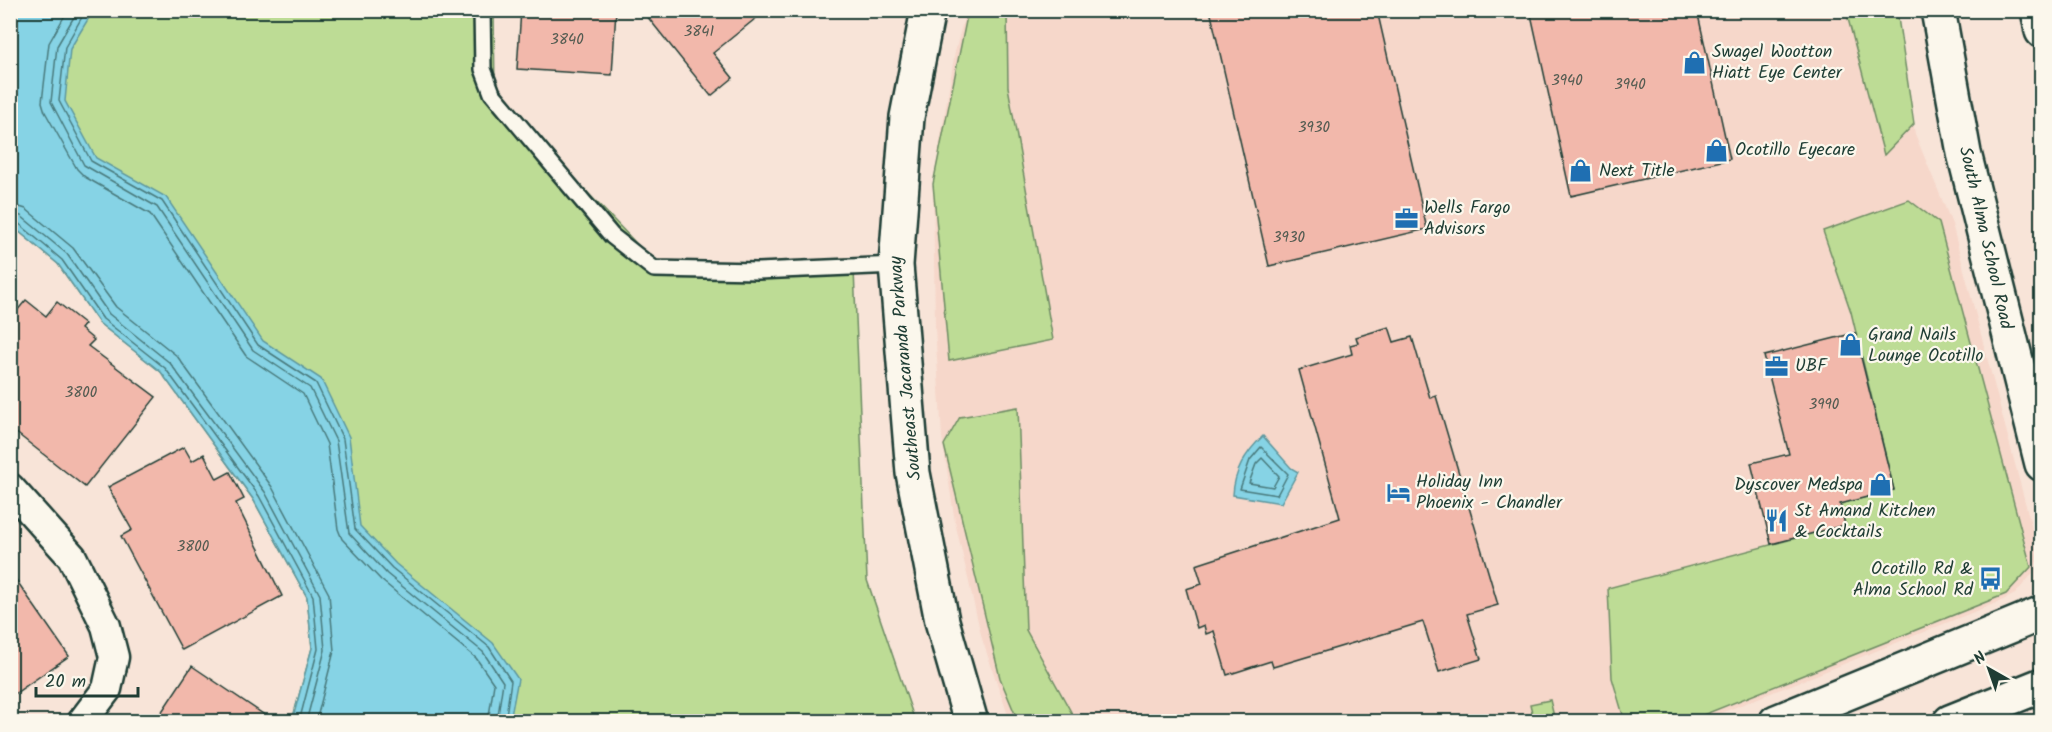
<svg xmlns="http://www.w3.org/2000/svg" width="2052" height="732" viewBox="0 0 2052 732" font-family="Kalam,sans-serif">
<style>
.built{fill:#f6d7ca}
.green{fill:#bddc95;stroke:#6e8c64;stroke-width:1.5}
.water{fill:#86d3e5;stroke:#5d979e;stroke-width:1.5}
.lines{fill:none;stroke-linecap:round;stroke-linejoin:round}
.shore{stroke:#48797b;stroke-width:1.5}
.building{fill:#f2b8ab;stroke:#1f3d34;stroke-width:1.5}
.service-casing{stroke:#1f3d34;stroke-width:20}
.minor-casing{stroke:#1f3d34;stroke-width:33}
.tertiary-casing{stroke:#1f3d34;stroke-width:38}
.secondary-casing{stroke:#1f3d34;stroke-width:38}
.service{stroke:#fbf7ec;stroke-width:15}
.minor{stroke:#fbf7ec;stroke-width:28}
.tertiary{stroke:#fbf7ec;stroke-width:33}
.secondary{stroke:#fbf7ec;stroke-width:33}
.labels{text-anchor:middle;dominant-baseline:central;stroke-width:4.5;stroke-linejoin:round;paint-order:stroke}
.number-label{font-size:15px;fill:#545c52}
.poi-label{font-size:18px;fill:#1f3d34;stroke:#fbf7ec;text-anchor:start}
.street-label{font-size:18px;fill:#1f3d34;stroke:#fbf7ec}
</style>
<rect width="100%" height="100%" fill="#f8e4d8"/>
<filter id="ink" filterUnits="userSpaceOnUse"><feTurbulence type="fractalNoise" baseFrequency=".0167" numOctaves="2"/><feDisplacementMap in="SourceGraphic" scale="12" xChannelSelector="R" yChannelSelector="G"/><feConvolveMatrix kernelMatrix="1 2 1 2 8 2 1 2 1" color-interpolation-filters="sRGB"/></filter>
<g filter="url(#ink)">
<polygon class="built" points="966,10 1893,11 1915,134 1952,224 2035,540 2038,558 2033,573 2015,594 2001,601 1701,721 1010,721 982,639 955,522 942,437 935,328 933,184 955,52"/>
<g class="green">
<polygon points="10,11 494,11 495,96 656,264 854,270 867,580 915,721 292,721 312,648 307,597 253,499 161,372 99,323 58,264 11,225"/>
<polygon points="968,11 1007,11 1008,87 1053,340 949,361 933,184"/>
<polygon points="1846,11 1897,11 1914,124 1884,155"/>
<polygon points="1909,200 1939,223 2031,567 2006,594 1688,721 1625,722 1612,678 1608,588 1845,525 1840,504 1894,490 1851,312 1823,231"/>
<polygon points="1018,407 1026,630 1076,721 1018,721 1000,678 944,445 960,417"/>
<polygon points="1550,700 1555,721 1534,721 1530,704"/>
</g>
<g class="water">
<polygon points="10,11 93,11 70,49 65,101 96,158 166,197 263,341 321,379 349,437 360,526 396,564 493,643 518,679 510,721 292,721 312,648 307,597 253,499 161,372 99,323 58,264 11,225"/>
<path d="M 1263,436 L 1291,468 L 1298,472 L 1281,503 L 1233,495 C 1234,472 1246,452 1263,436 Z"/>
</g>
<g class="lines">
<g class="shore">
<polyline points="68,10 49,43 42,102 45,112 77,169 85,177 150,214 246,356 303,394 327,444 338,529 342,539 381,580 476,658 494,684 488,722"/>
<polyline points="78,10 57,46 51,102 84,165 157,207 253,350 310,388 336,441 349,533 387,574 483,652 503,682 497,722"/>
<polyline points="86,10 65,47 59,101 91,161 162,201 258,345 316,383 343,439 355,529 392,568 489,647 511,681 505,722"/>
<polyline points="10,204 26,209 73,248 116,307 177,356 272,487 329,594 334,651 316,722"/>
<polyline points="10,213 21,216 67,254 109,314 170,363 265,492 320,595 325,650 306,722"/>
<polyline points="10,221 17,222 62,260 103,319 165,368 259,496 313,596 318,649 299,722"/>
<polygon points="1261,447 1288,474 1277,495 1240,489 1250,460"/>
<polygon points="1262,458 1279,476 1273,487 1249,483 1256,464"/>
</g>
</g>
<g class="building">
<polygon points="521,10 616,10 612,75 517,69"/>
<polygon points="642,10 766,10 713,53 733,78 711,96"/>
<polygon points="1210,10 1377,10 1427,229 1269,266"/>
<polygon points="1530,10 1697,10 1730,159 1571,196"/>
<polygon points="26,300 46,316 57,302 85,324 81,329 94,340 88,346 156,397 85,487 10,428 10,319"/>
<polygon points="1389,327 1394,342 1412,337 1430,398 1436,396 1498,605 1467,614 1481,659 1439,672 1423,622 1273,667 1271,661 1227,675 1214,631 1206,634 1204,625 1197,628 1186,589 1202,584 1196,565 1340,518 1299,370 1352,354 1350,345 1358,343 1356,337"/>
<polygon points="1855,333 1894,490 1840,504 1845,525 1771,544 1751,463 1789,454 1764,356"/>
<polygon points="184,447 192,461 204,454 217,479 230,472 244,499 236,503 282,596 182,650 121,536 132,530 108,487"/>
<polygon points="10,571 69,656 10,697"/>
<polygon points="192,666 275,722 155,722"/>
</g>
<g class="lines">
<defs>
<polyline id="service" points="482,10 483,69 492,93 612,236 654,269 758,271 896,265"/>
<polyline id="minor" points="10,488 72,557 106,626 114,657 107,689 82,722"/>
<polyline id="tertiary" points="928,10 907,117 896,265 913,473 942,621 971,722"/>
<g id="secondary">
<polyline points="1938,10 1964,153 2042,464"/>
<polyline points="2038,10 2042,31"/>
<polyline points="1776,722 2042,613"/>
<polyline points="1950,722 2042,685"/>
</g>
</defs>
<use href="#service" class="service-casing"/>
<use href="#minor" class="minor-casing"/>
<use href="#tertiary" class="tertiary-casing"/>
<use href="#secondary" class="secondary-casing"/>
<use href="#service" class="service"/>
<use href="#minor" class="minor"/>
<use href="#tertiary" class="tertiary"/>
<use href="#secondary" class="secondary"/>
</g>
</g>
<defs>
<symbol id="shop-bare" viewBox="-9 -9 18 18"><path d="M-5-2.5h2.3a2.7 3.5 0 0 1 5.4 0H5L5.5 6h-11ZM-1.5-2.5h3a1.5 2.3 0 0 0-3 0Z" fill="#1f6fb2" stroke="#fbf7ec" stroke-width="2.5" paint-order="stroke"/></symbol>
<symbol id="office-bare" viewBox="-9 -9 18 18"><path d="M-6-3h4V-5.5h4V-3h4V5H-6ZM-1-4.5V-3h2v-1.5ZM-6 0V1H6V0Z" fill="#1f6fb2" stroke="#fbf7ec" stroke-width="2.5" paint-order="stroke"/></symbol>
<symbol id="hotel-bare" viewBox="-9 -9 18 18"><path d="M-6-4.5h1.5V1H6V5H4.5V3h-9V5H-6ZM-4 0a1.8 1.8 0 1 1 3.6 0ZM.5 0V-2.5h3Q6-2.5 6 0Z" fill="#1f6fb2" stroke="#fbf7ec" stroke-width="2.5" paint-order="stroke"/></symbol>
<symbol id="restaurant-bare" viewBox="-9 -9 18 18"><path d="M-5-6h1v4h1v-4h1v4h1v-4h1v5L-1.5 .5V6h-2V.5L-5-1ZM5-6V6H3V1.5H1.5Q1.5-4 5-6Z" fill="#1f6fb2" stroke="#fbf7ec" stroke-width="2.5" paint-order="stroke"/></symbol>
<symbol id="bus-bare" viewBox="-9 -9 18 18"><path d="M-5-6H5V4H4V6H2V4H-2V6H-4V4H-5ZM-3.5-4V0h7V-4ZM-3.5 1.2v1.5H-2V1.2ZM2 1.2v1.5H3.5V1.2Z" fill="#1f6fb2" stroke="#fbf7ec" stroke-width="2.5" paint-order="stroke"/></symbol>
</defs>
<g fill-rule="evenodd">
<use href="#shop-bare" x="1678" y="46" width="33" height="33"/>
<use href="#shop-bare" x="1700" y="134" width="33" height="33"/>
<use href="#shop-bare" x="1564" y="154" width="33" height="33"/>
<use href="#office-bare" x="1390" y="202" width="33" height="33"/>
<use href="#shop-bare" x="1834" y="328" width="33" height="33"/>
<use href="#office-bare" x="1760" y="350" width="33" height="33"/>
<use href="#shop-bare" x="1864" y="468" width="33" height="33"/>
<use href="#hotel-bare" x="1382" y="476" width="33" height="33"/>
<use href="#restaurant-bare" x="1760" y="504" width="33" height="33"/>
<use href="#bus-bare" x="1974" y="562" width="33" height="33"/>
</g>
<g class="labels">
<g class="number-label">
<text x="699" y="32">3841</text>
<text x="567" y="40">3840</text>
<text x="1567" y="81">3940</text>
<text x="1630" y="85">3940</text>
<text x="1314" y="128">3930</text>
<text x="1289" y="238">3930</text>
<text x="81" y="393">3800</text>
<text x="1824" y="405">3990</text>
<text x="193" y="547">3800</text>
</g>
<g class="poi-label">
<text x="1712" y="52">Swagel Wootton<tspan x="1712" dy="21">Hiatt Eye Center</tspan></text>
<text x="1735" y="150">Ocotillo Eyecare</text>
<text x="1599" y="171">Next Title</text>
<text x="1424" y="208">Wells Fargo<tspan x="1424" dy="21">Advisors</tspan></text>
<text x="1868" y="335">Grand Nails<tspan x="1868" dy="21">Lounge Ocotillo</tspan></text>
<text x="1795" y="366">UBF</text>
<text x="1416" y="482">Holiday Inn<tspan x="1416" dy="21">Phoenix - Chandler</tspan></text>
<text x="1863" y="485" text-anchor="end">Dyscover Medspa</text>
<text x="1795" y="511">St Amand Kitchen<tspan x="1795" dy="21">&amp; Cocktails</tspan></text>
<text x="1973" y="569" text-anchor="end">Ocotillo Rd &amp;<tspan x="1973" dy="21">Alma School Rd</tspan></text>
</g>
<g class="street-label">
<text transform="translate(1985 238) rotate(77)">South Alma School Road</text>
<text transform="translate(906 368) rotate(-95)">Southeast Jacaranda Parkway</text>
</g>
</g>
<rect width="2052" height="732" fill="none" stroke="#fbf7ec" stroke-width="36"/>
<rect x="18" y="18" width="2016" height="696" fill="none" stroke="#1f3d34" stroke-width="2" filter="url(#ink)"/>
<g transform="translate(1989 669) rotate(320)" stroke="#fbf7ec" stroke-width="4.5" paint-order="stroke">
<path d="M0-4.5L10 22L0 15L-10 22Z" fill="#1f3d34"/>
<text y="-9" font-size="16" font-weight="bold" text-anchor="middle" fill="#1f3d34">N</text>
</g>
<path d="M36 687v9h102v-9" fill="none" stroke="#1f3d34" stroke-width="3"/>
<text x="45" y="687" font-size="18" fill="#1f3d34" stroke="#fbf7ec" stroke-width="4.5" paint-order="stroke">20 m</text>
</svg>
